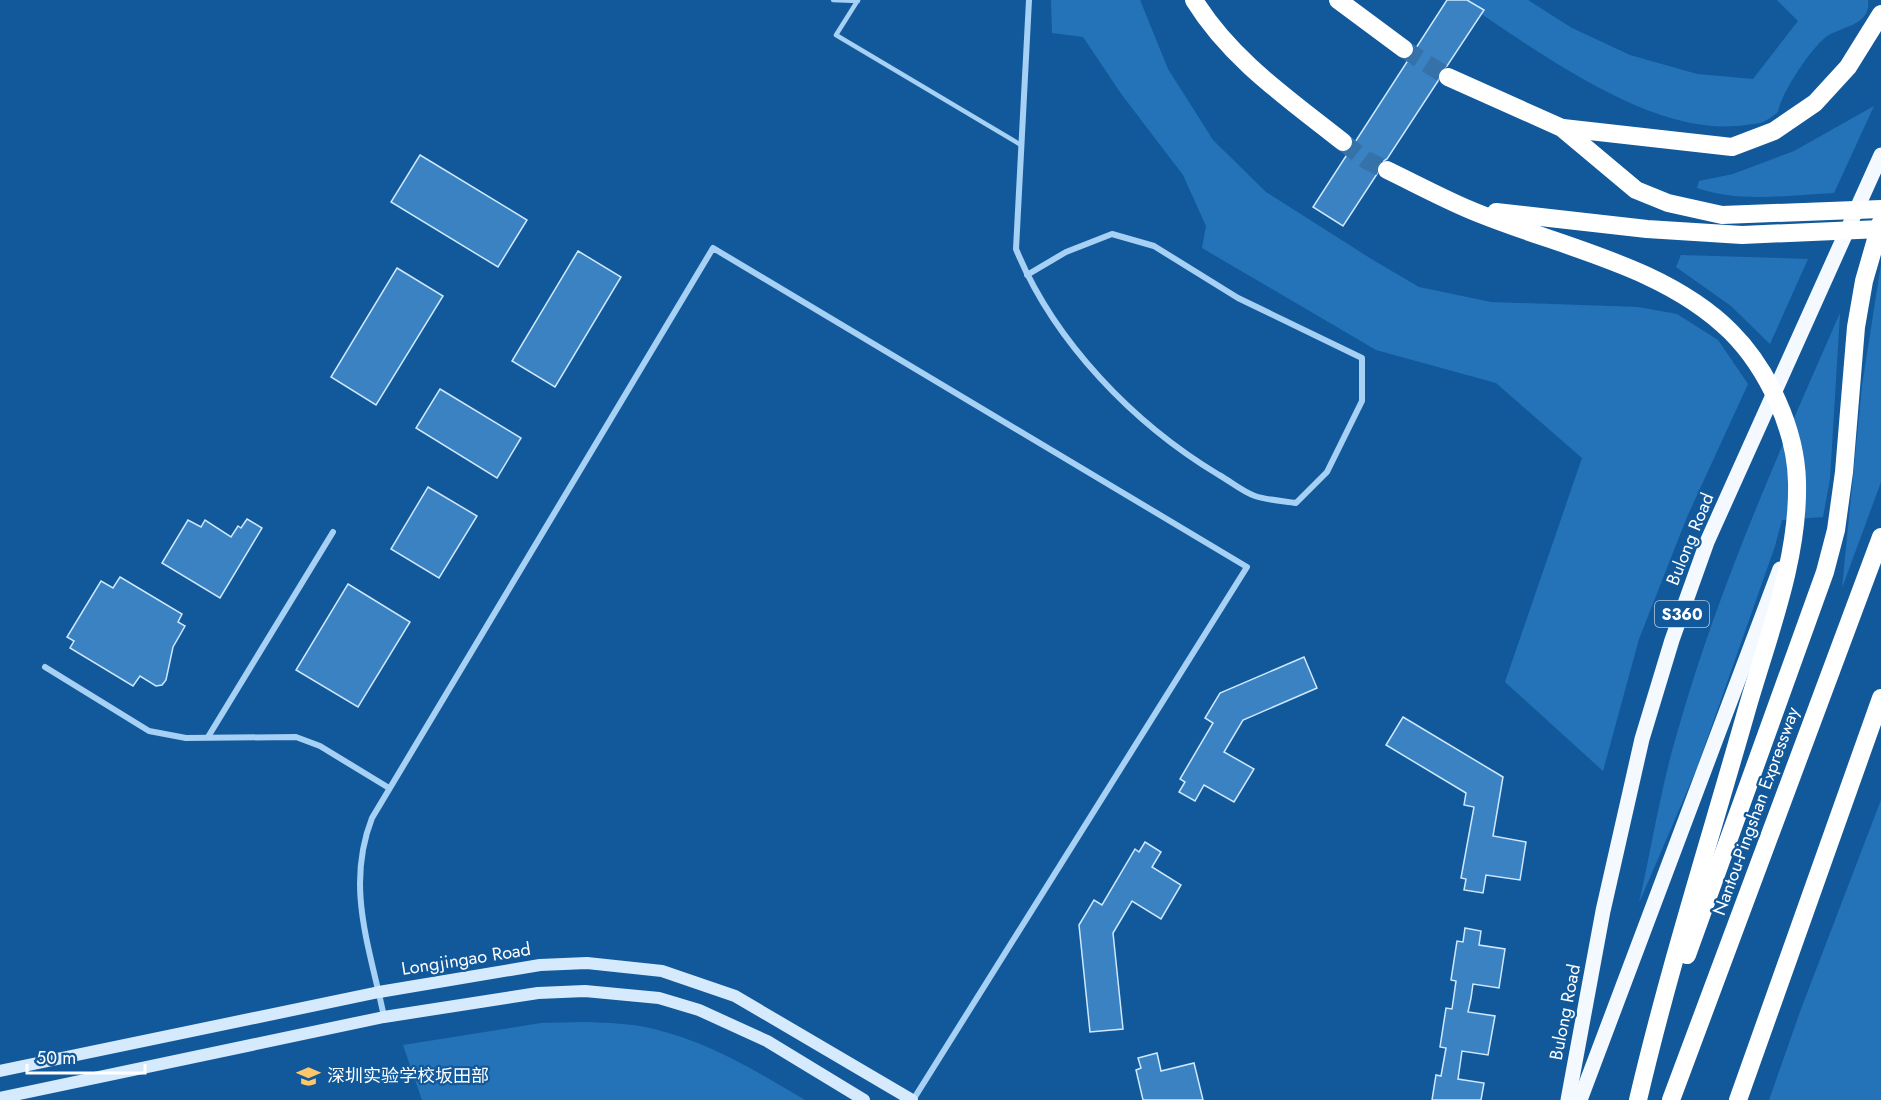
<svg xmlns="http://www.w3.org/2000/svg" width="1881" height="1100" viewBox="0 0 1881 1100" font-family="Jost,'Noto Sans SC',sans-serif">
<style>
.green{fill:#2473b9}
.building{fill:#3b82c2;stroke:#cee8fe;stroke-width:1.5}
.lines{fill:none;stroke-linecap:round;stroke-linejoin:round}
.highway-tunnel{stroke:#3672aa;stroke-width:18;stroke-dasharray:18 9;stroke-linecap:butt}
.lane{stroke:#a6d0f4;stroke-width:4.5}
.street{stroke:#a6d0f4;stroke-width:6}
.secondary{stroke:#d6eafd;stroke-width:12}
.primary{stroke:#f3f9ff;stroke-width:15}
.highway{stroke:#fff;stroke-width:18}
.labels{text-anchor:middle;dominant-baseline:central;stroke-width:4.5;stroke-linejoin:round;paint-order:stroke}
.shield{fill:#12599b;stroke:#b8cde1;stroke-width:1.5}
.shield-label{font-size:16px;font-weight:bold;fill:#fff}
.street-label{font-size:18px;fill:#fff;stroke:#12599b}
.poi-label{font-size:18px;fill:#fff;stroke:#12599b;text-anchor:start}
</style>
<rect width="100%" height="100%" fill="#12599b"/>
<g class="green">
<polygon points="1051,0 1140,0 1168,69 1213,140 1266,192 1373,260 1419,287 1491,302 1638,307 1677,314 1718,340 1748,384 1687,517 1639,639 1603,771 1505,682 1582,458 1496,383 1376,350 1202,248 1206,226 1183,175 1122,95 1083,37 1052,33"/>
<path d="M 1460,0 L 1528,0 L 1572,28 L 1630,55 L 1697,74 L 1753,79 L 1798,21 L 1777,0 L 1868,0 C 1871,26 1843,25 1826,37 C 1811,48 1781,93 1778,112 C 1774,115 1768,120 1763,122 C 1758,124 1750,124 1745,125 C 1651,139 1536,49 1460,0 Z"/>
<path d="M 1874,106 L 1834,193 C 1790,195 1739,203 1697,188 L 1699,181 L 1733,174 L 1794,151 Z"/>
<polygon points="1681,255 1808,259 1770,344 1731,306 1676,267"/>
<polygon points="1881,264 1881,482 1842,588 1862,386"/>
<path d="M 1840,313 L 1830,479 L 1823,517 L 1782,520 L 1775,546 L 1697,768 L 1639,903 C 1652,846 1661,786 1678,730 C 1719,586 1780,450 1840,313 Z"/>
<polygon points="1881,800 1881,1100 1769,1100 1801,1009"/>
<path d="M 584,1022 C 607,1023 631,1023 654,1029 C 709,1042 756,1071 805,1100 L 422,1100 L 403,1045 L 541,1023 Z"/>
</g>
<g class="building">
<polygon points="1447,0 1467,0 1484,10 1447,66 1438,72 1438,81 1387,159 1377,165 1377,174 1343,226 1313,207"/>
<polygon points="420,155 527,220 498,267 391,202"/>
<polygon points="578,251 621,277 555,387 512,361"/>
<polygon points="397,268 443,296 376,405 331,377"/>
<polygon points="440,389 521,438 497,478 416,428"/>
<polygon points="428,487 477,516 439,578 391,549"/>
<polygon points="247,519 262,528 220,598 162,563 188,520 201,527 205,520 231,537 238,526 241,528"/>
<polygon points="120,577 182,614 178,622 185,626 173,647 166,680 162,685 156,686 140,676 133,686 70,648 74,641 67,637 101,581 113,588"/>
<polygon points="348,584 410,622 358,707 296,670"/>
<polygon points="1304,657 1317,688 1243,720 1224,752 1254,769 1234,802 1204,785 1195,801 1179,792 1185,782 1180,779 1213,723 1205,718 1220,693"/>
<polygon points="1403,717 1503,777 1493,836 1526,842 1520,880 1486,875 1483,893 1464,890 1466,879 1461,878 1474,807 1464,805 1466,793 1386,745"/>
<polygon points="1145,842 1161,852 1152,867 1181,885 1161,919 1132,901 1113,933 1123,1029 1090,1032 1079,925 1094,900 1102,905 1135,849 1139,852"/>
<polygon points="1465,928 1481,931 1479,945 1505,949 1499,988 1473,984 1471,998 1468,1012 1495,1016 1488,1055 1462,1051 1458,1079 1484,1083 1481,1100 1432,1100 1436,1075 1441,1076 1446,1048 1440,1047 1446,1008 1452,1009 1456,981 1451,980 1457,941 1463,942"/>
<polygon points="1157,1053 1161,1071 1194,1063 1203,1100 1143,1100 1136,1070 1141,1068 1138,1058"/>
</g>
<g class="lines">
<g class="highway-tunnel">
<polyline points="1404,49 1448,77"/>
<polyline points="1343,142 1366,160 1387,170"/>
</g>
<g class="lane">
<polyline points="833,0 858,1"/>
<polyline points="858,0 836,35 1021,145"/>
</g>
<g class="street">
<path d="M 1027,275 L 1066,252 L 1112,234 L 1154,246 L 1238,298 L 1362,358 L 1362,401 L 1327,472 L 1296,503 C 1283,501 1267,500 1255,496 C 1243,492 1230,481 1219,475 C 1134,424 1054,342 1016,249 L 1029,0"/>
<polyline points="45,667 149,731 186,738 296,737 320,746 389,788"/>
<polyline points="208,737 333,532"/>
<path d="M 384,1017 C 370,947 345,887 372,818 L 713,248 L 1247,567 L 913,1100"/>
</g>
<g class="secondary">
<polyline points="0,1071 379,992 540,965 587,963 662,971 735,996 912,1100"/>
<polyline points="0,1098 384,1017 538,993 585,991 659,998 699,1010 767,1041 864,1100"/>
</g>
<g class="primary">
<polyline points="1568,1100 1603,911 1642,739 1672,640 1707,542 1881,155"/>
<polyline points="1580,1100 1780,569"/>
</g>
<g class="highway">
<path d="M 1194,0 C 1231,60 1289,99 1343,142"/>
<polyline points="1338,0 1404,49"/>
<polyline points="1448,77 1562,128 1636,190 1668,203 1722,215 1881,209"/>
<polyline points="1563,128 1732,147 1774,131 1815,103 1848,67 1881,14"/>
<path d="M 1387,170 C 1414,183 1440,197 1468,209 C 1554,246 1663,264 1731,332 C 1768,369 1796,430 1797,482 C 1799,559 1768,636 1747,709 C 1710,839 1669,968 1638,1100"/>
<polyline points="1496,212 1647,229 1742,235 1881,229"/>
<polyline points="1687,955 1825,572 1836,530 1844,472 1856,327 1864,281 1881,222"/>
<polyline points="1671,1100 1881,537"/>
<polyline points="1738,1100 1881,698"/>
</g>
</g>
<defs>
<symbol id="school-bare" viewBox="-9 -9 18 18"><path d="M0-5L7-2L0 1L-7-2ZM-4 1L0 2.5L4 1V4Q0 6-4 4Z" fill="#ffc769" stroke="#12599b" stroke-width="2.5" paint-order="stroke"/></symbol>
</defs>
<g fill-rule="evenodd">
<use href="#school-bare" x="292" y="1060" width="33" height="33"/>
</g>
<g class="labels">
<rect class="shield" x="1655" y="601" width="54" height="26" rx="4.5"/>
<g class="shield-label">
<text x="1682" y="614">S360</text>
</g>
<g class="street-label">
<text transform="translate(1690 539) rotate(-68)">Bulong Road</text>
<text transform="translate(1756 811) rotate(-70)">Nantou-Pingshan Expressway</text>
<text transform="translate(466 959) rotate(-9)">Longjingao Road</text>
<text transform="translate(1565 1012) rotate(-79)">Bulong Road</text>
</g>
<g class="poi-label">
<text x="327" y="1076">深圳实验学校坂田部</text>
</g>
</g>
<path d="M27 1064v9h118v-9" fill="none" stroke="#ffffff" stroke-width="3"/>
<text x="36" y="1064" font-size="18" fill="#ffffff" stroke="#12599b" stroke-width="4.5" paint-order="stroke">50 m</text>
</svg>
